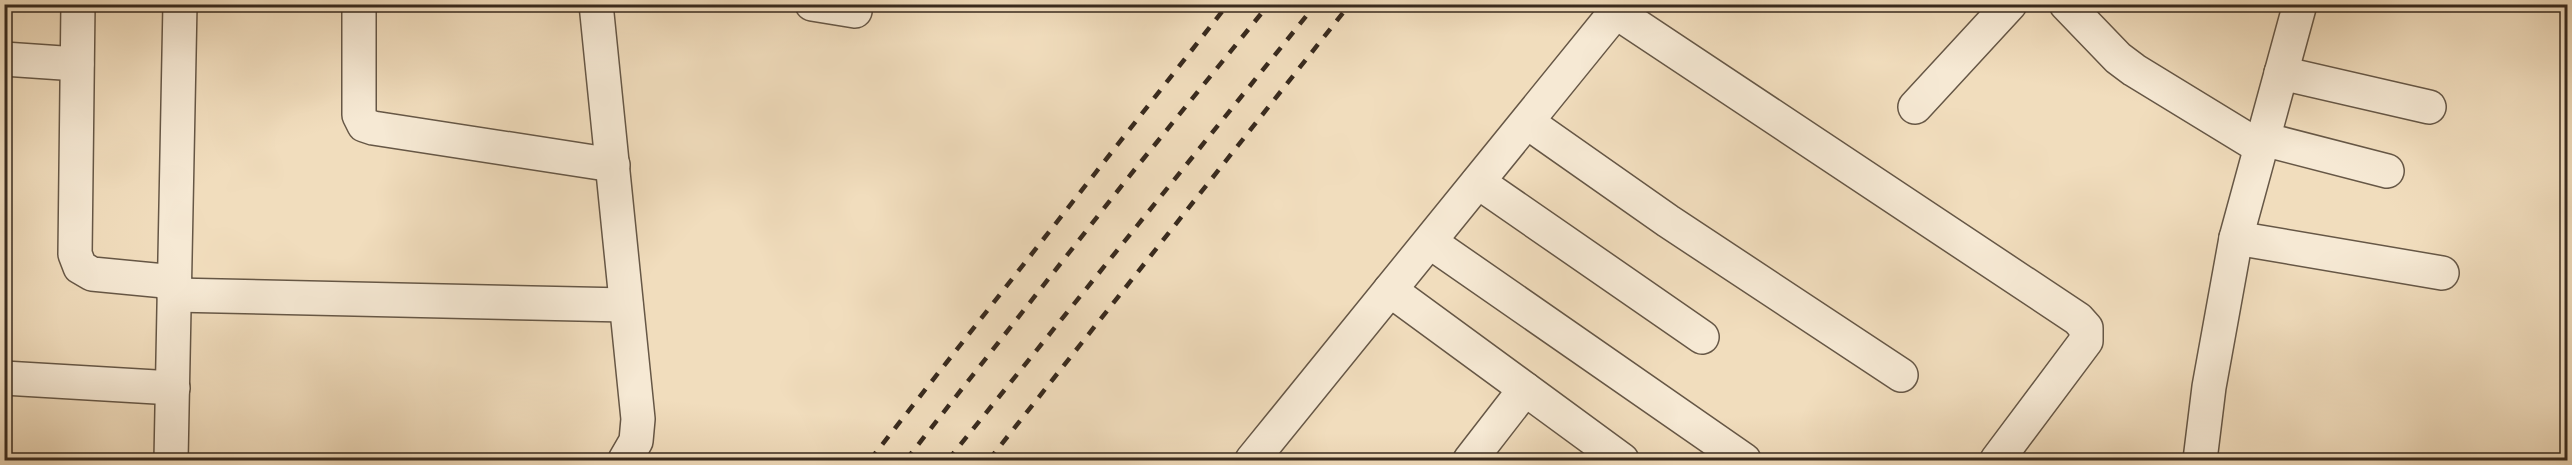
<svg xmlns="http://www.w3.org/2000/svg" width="2572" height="465" viewBox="0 0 2572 465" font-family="'IM FELL French Canon',serif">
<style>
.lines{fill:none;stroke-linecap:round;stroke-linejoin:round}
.minor-casing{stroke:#665746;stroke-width:36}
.minor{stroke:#f6e9d4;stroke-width:33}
.rail{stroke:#382a1e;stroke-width:4.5;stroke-dasharray:10 10;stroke-linecap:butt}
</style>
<rect width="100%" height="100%" fill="#f1ddbd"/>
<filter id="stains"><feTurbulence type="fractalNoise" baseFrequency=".00333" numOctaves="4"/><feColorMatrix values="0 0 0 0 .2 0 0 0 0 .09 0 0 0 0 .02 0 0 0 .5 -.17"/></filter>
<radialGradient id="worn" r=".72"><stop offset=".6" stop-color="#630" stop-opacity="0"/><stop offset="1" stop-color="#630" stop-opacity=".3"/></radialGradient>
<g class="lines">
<defs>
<g id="minor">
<polyline points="78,4 75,254 80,267 92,274 175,282"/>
<polyline points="359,4 359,115 364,125 373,128 613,165"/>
<polyline points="596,4 638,419 636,441 625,460"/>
<polyline points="812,4 855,11"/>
<polyline points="2066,4 2118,58 2134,70 2260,147"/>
<polyline points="1616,12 2078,319 2086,328 2086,341 1997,460"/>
<polyline points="4,59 77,64"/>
<polyline points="2281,73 2429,107"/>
<polyline points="1915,107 2010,4"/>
<polyline points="1527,122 1668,221 1901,375"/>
<polyline points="2263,139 2387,171"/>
<polyline points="1478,182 1702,337"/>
<polyline points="2236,238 2442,273"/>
<polyline points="1430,242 1744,460"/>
<polyline points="1390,290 1622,460"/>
<polyline points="174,295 626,305"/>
<polyline points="4,378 173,388"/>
<polyline points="171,460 180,4"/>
<polyline points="1252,460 1622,4"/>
<polyline points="1470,460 1525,389"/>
<polyline points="2200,460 2209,387 2236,238 2300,4"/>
</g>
</defs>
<use href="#minor" class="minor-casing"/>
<use href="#minor" class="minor"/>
<g class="rail">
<polyline points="870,460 1228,4"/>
<polyline points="906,460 1127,179 1269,4"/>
<polyline points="948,460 1316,4"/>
<polyline points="989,460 1350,4"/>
</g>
</g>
<rect width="2572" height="465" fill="none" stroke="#f1ddbd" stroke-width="24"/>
<rect x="6" y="6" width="2560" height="453" fill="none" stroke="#382a1e" stroke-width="3"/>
<rect x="12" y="12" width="2548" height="441" fill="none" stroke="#382a1e" stroke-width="1.5"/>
<rect width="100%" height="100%" filter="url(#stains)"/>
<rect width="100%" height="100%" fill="url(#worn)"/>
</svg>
